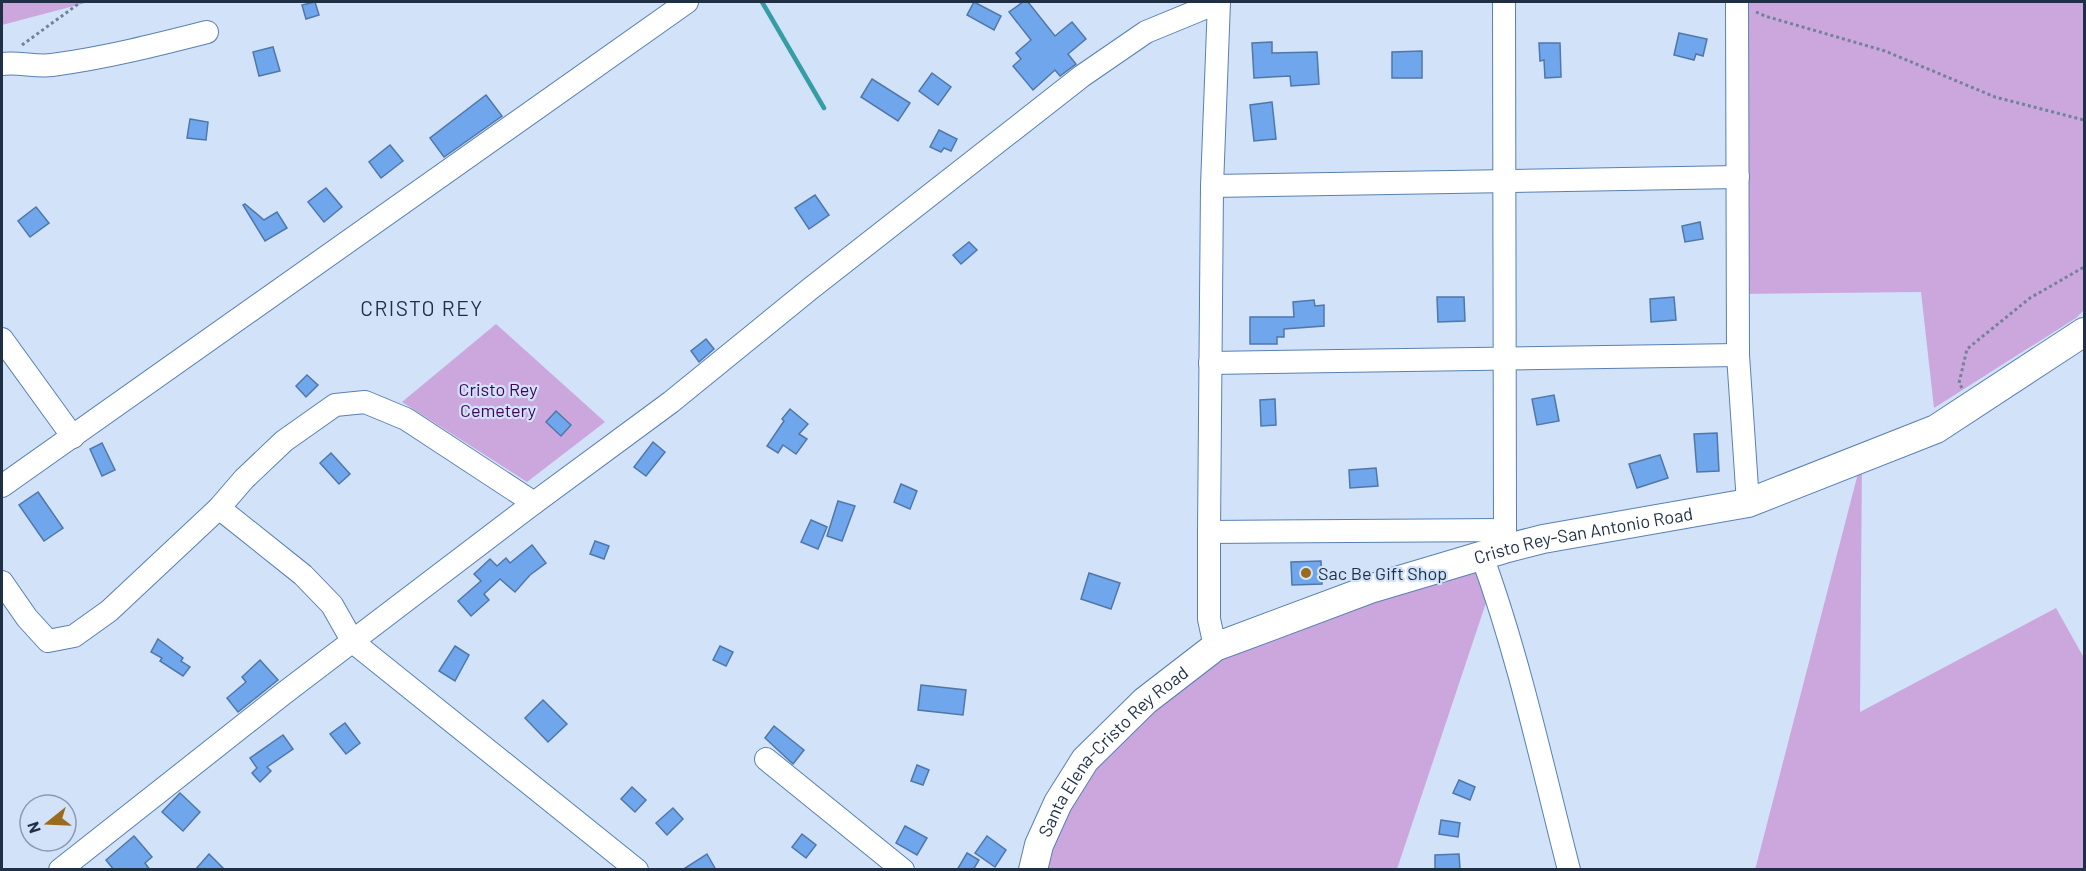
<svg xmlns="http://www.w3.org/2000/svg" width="2086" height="871" viewBox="0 0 2086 871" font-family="Barlow,sans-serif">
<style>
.green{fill:#cca7dd}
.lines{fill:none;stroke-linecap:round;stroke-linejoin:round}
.stream{stroke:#359da4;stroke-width:4.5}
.building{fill:#70a7ec;stroke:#5077a9;stroke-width:1.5}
.minor-casing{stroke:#5980b3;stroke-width:24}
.major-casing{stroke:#5980b3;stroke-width:30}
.path{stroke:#728399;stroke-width:3;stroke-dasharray:3 3;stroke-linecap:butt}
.minor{stroke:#fff;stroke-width:22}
.major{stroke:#fff;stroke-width:28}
.poi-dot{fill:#9a6b1c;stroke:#d1e2f9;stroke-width:2}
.labels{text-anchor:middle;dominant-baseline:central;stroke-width:4.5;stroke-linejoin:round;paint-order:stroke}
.park-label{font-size:18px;fill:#45005b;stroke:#d1e2f9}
.street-label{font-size:18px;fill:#1f3045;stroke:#d1e2f9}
.poi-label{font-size:18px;fill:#1f3045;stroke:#d1e2f9;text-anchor:start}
.quarter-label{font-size:21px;letter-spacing:1.5px;fill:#1f3045;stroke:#d1e2f9}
</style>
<rect width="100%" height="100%" fill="#d1e2f9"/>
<g class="green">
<polygon points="2,2 89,2 2,25"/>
<polygon points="1737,2 2084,2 2084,310 2076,318 1934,408 1921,292 1738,294"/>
<polygon points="496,324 605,422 527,482 402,402"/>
<polygon points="1862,458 1860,712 2056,608 2084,658 2084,869 1755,870"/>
<polygon points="1504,549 1397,869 1033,870 1058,803 1215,647"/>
</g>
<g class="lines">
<polyline class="stream" points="762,2 824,108"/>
</g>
<g class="building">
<polygon points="315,2 319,15 306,19 302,5"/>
<polygon points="974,2 1001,16 994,30 967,15"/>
<polygon points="1023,2 1028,2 1055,36 1072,22 1086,39 1068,54 1076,64 1060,76 1055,70 1033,90 1013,66 1021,59 1016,53 1031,40 1009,12"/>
<polygon points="1679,33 1707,39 1703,56 1696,54 1694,60 1674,55"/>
<polygon points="1272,42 1272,53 1317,52 1319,84 1291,86 1290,76 1254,78 1252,43"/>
<polygon points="1539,43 1560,43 1561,77 1545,78 1544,60 1540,61"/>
<polygon points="273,47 280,71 259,76 253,52"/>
<polygon points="1422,51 1422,78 1392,78 1392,52"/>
<polygon points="932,73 951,87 938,105 919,91"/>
<polygon points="872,79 910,103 898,121 861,97"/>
<polygon points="486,95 502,116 444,157 430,138"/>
<polygon points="1272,102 1276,139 1254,141 1250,105"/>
<polygon points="190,119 208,122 206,140 187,138"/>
<polygon points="939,130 957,139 951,151 944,148 941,152 930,147"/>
<polygon points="390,145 403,161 381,178 369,162"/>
<polygon points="326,188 342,207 324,222 308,202"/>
<polygon points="815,195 829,215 809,229 795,208"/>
<polygon points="245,204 264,220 277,212 287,228 265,241 243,205"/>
<polygon points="36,207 49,223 30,237 18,221"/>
<polygon points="1700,222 1703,239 1685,242 1682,226"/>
<polygon points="969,242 977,250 961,264 953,255"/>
<polygon points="1437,297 1464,297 1465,321 1438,322"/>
<polygon points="1674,297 1676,320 1651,322 1650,299"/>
<polygon points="1314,300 1315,306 1324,305 1324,326 1284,329 1284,337 1277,337 1277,344 1250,344 1250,317 1294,317 1293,302"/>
<polygon points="706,339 714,349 699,362 691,351"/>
<polygon points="307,375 318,385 306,397 296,386"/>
<polygon points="1554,395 1559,421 1537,425 1532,399"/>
<polygon points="1275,399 1276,425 1261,426 1260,400"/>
<polygon points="790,409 808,424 799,434 807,439 796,454 783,445 778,453 767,446 784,421 782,419"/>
<polygon points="556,411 571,425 561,436 546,422"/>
<polygon points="1717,433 1719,471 1697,472 1694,434"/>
<polygon points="653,442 665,452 646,476 634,467"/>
<polygon points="102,443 115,470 102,476 90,449"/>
<polygon points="331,453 350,474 339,484 320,463"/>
<polygon points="1660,455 1668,478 1637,488 1629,464"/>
<polygon points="1376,468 1378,486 1350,488 1349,470"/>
<polygon points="901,484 917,491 910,509 894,502"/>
<polygon points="38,492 63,528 44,541 19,505"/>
<polygon points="838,501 855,506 842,541 827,536"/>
<polygon points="811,520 827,527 818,549 801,542"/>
<polygon points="595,541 609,546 604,559 590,554"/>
<polygon points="532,545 546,563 530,575 515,592 500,579 484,594 489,600 471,616 458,601 481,581 474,574 490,559 497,566 506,558 510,563"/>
<polygon points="1321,561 1322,584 1292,585 1291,562"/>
<polygon points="1089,573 1120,583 1111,609 1081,599"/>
<polygon points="158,639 183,658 181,661 190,667 183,676 160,661 162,658 151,652"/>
<polygon points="455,646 469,655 455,681 439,671"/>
<polygon points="720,646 733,652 726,666 713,660"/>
<polygon points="260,660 278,680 238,712 227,698 246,682 242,677"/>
<polygon points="921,685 966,690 963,715 918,710"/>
<polygon points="543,700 567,724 548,742 525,718"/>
<polygon points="345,723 360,743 346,754 330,734"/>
<polygon points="774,726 804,750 793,764 765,738"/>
<polygon points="283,735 293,749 267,767 271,771 260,782 252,773 257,768 250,758"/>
<polygon points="917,765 929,770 923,785 911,781"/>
<polygon points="1459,780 1475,787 1470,800 1453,793"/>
<polygon points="632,787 646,800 635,812 621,799"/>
<polygon points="180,793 200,812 183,831 162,812"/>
<polygon points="673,808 683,819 667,835 656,823"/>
<polygon points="1441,820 1460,823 1458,837 1439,834"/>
<polygon points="905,826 927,838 917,855 896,843"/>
<polygon points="802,834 816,845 806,858 792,847"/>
<polygon points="134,836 152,857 145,863 150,870 114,870 106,860"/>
<polygon points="987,836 1006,850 995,867 975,853"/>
<polygon points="967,853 979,860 973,870 957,870"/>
<polygon points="209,854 225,870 195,870"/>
<polygon points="707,854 716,870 682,870"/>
<polygon points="1459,854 1460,869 1435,870 1435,855"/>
</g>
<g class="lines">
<defs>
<g id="minor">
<polyline points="1504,2 1505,530"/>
<polyline points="1737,2 1738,355 1748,503"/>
<path d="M 2,64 C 19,62 36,67 52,65 C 105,58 156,45 207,32"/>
<polyline points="1212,186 1738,177"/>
<polyline points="2,339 73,437"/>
<polyline points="1210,363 1738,355"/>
<polyline points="2,486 687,2"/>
<polyline points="219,508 303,575 332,605 353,642 637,870"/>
<polyline points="1209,532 1505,530 1504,545"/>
<path d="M 1482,556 C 1519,657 1542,765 1569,870"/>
<polyline points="2,582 27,618 48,641 74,636 109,611 219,508 244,479 284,441 335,405 365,402 406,419 534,503"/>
<polyline points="1215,647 1209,619 1209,532 1212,186 1219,2"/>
<polyline points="766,759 903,870"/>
<polyline points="60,870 283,694 534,503 671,402 810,289 1082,76 1146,32 1219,2"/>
</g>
<g id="major">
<path id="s1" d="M 1033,870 L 1039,845 L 1058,803 L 1085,760 L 1145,701 L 1215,647 L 1373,588 L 1504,549 L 1543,539 L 1748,503 L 1936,429 L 2084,332"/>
</g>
</defs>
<use href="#minor" class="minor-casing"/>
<use href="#major" class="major-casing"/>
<g class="path">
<polyline points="1756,12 1765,16 1885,51 1995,97 2084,120"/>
<polyline points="22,45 81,2"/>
<polyline points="1962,388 1959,383 1967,349 2030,298 2084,267"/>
</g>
<use href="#minor" class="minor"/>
<use href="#major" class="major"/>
</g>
<circle class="poi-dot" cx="1306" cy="573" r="6"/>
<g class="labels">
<g class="park-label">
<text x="498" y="389">Cristo Rey<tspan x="498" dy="21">Cemetery</tspan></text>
</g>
<g class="street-label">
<text stroke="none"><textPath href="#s1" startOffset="681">Cristo Rey-San Antonio Road</textPath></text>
<text stroke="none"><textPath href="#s1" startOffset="147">Santa Elena-Cristo Rey Road</textPath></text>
</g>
<g class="poi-label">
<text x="1318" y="573">Sac Be Gift Shop</text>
</g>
<g class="quarter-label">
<text x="422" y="307">CRISTO REY</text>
</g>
</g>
<rect width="2086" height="871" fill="none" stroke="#1f3045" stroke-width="6"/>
<g transform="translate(48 823) rotate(252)"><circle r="28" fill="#d1e2f9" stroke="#8a9bb1" stroke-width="1.5"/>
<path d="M0-4.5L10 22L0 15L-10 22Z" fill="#9a6b1c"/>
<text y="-9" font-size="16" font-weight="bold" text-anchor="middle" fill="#1f3045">N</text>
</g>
</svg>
